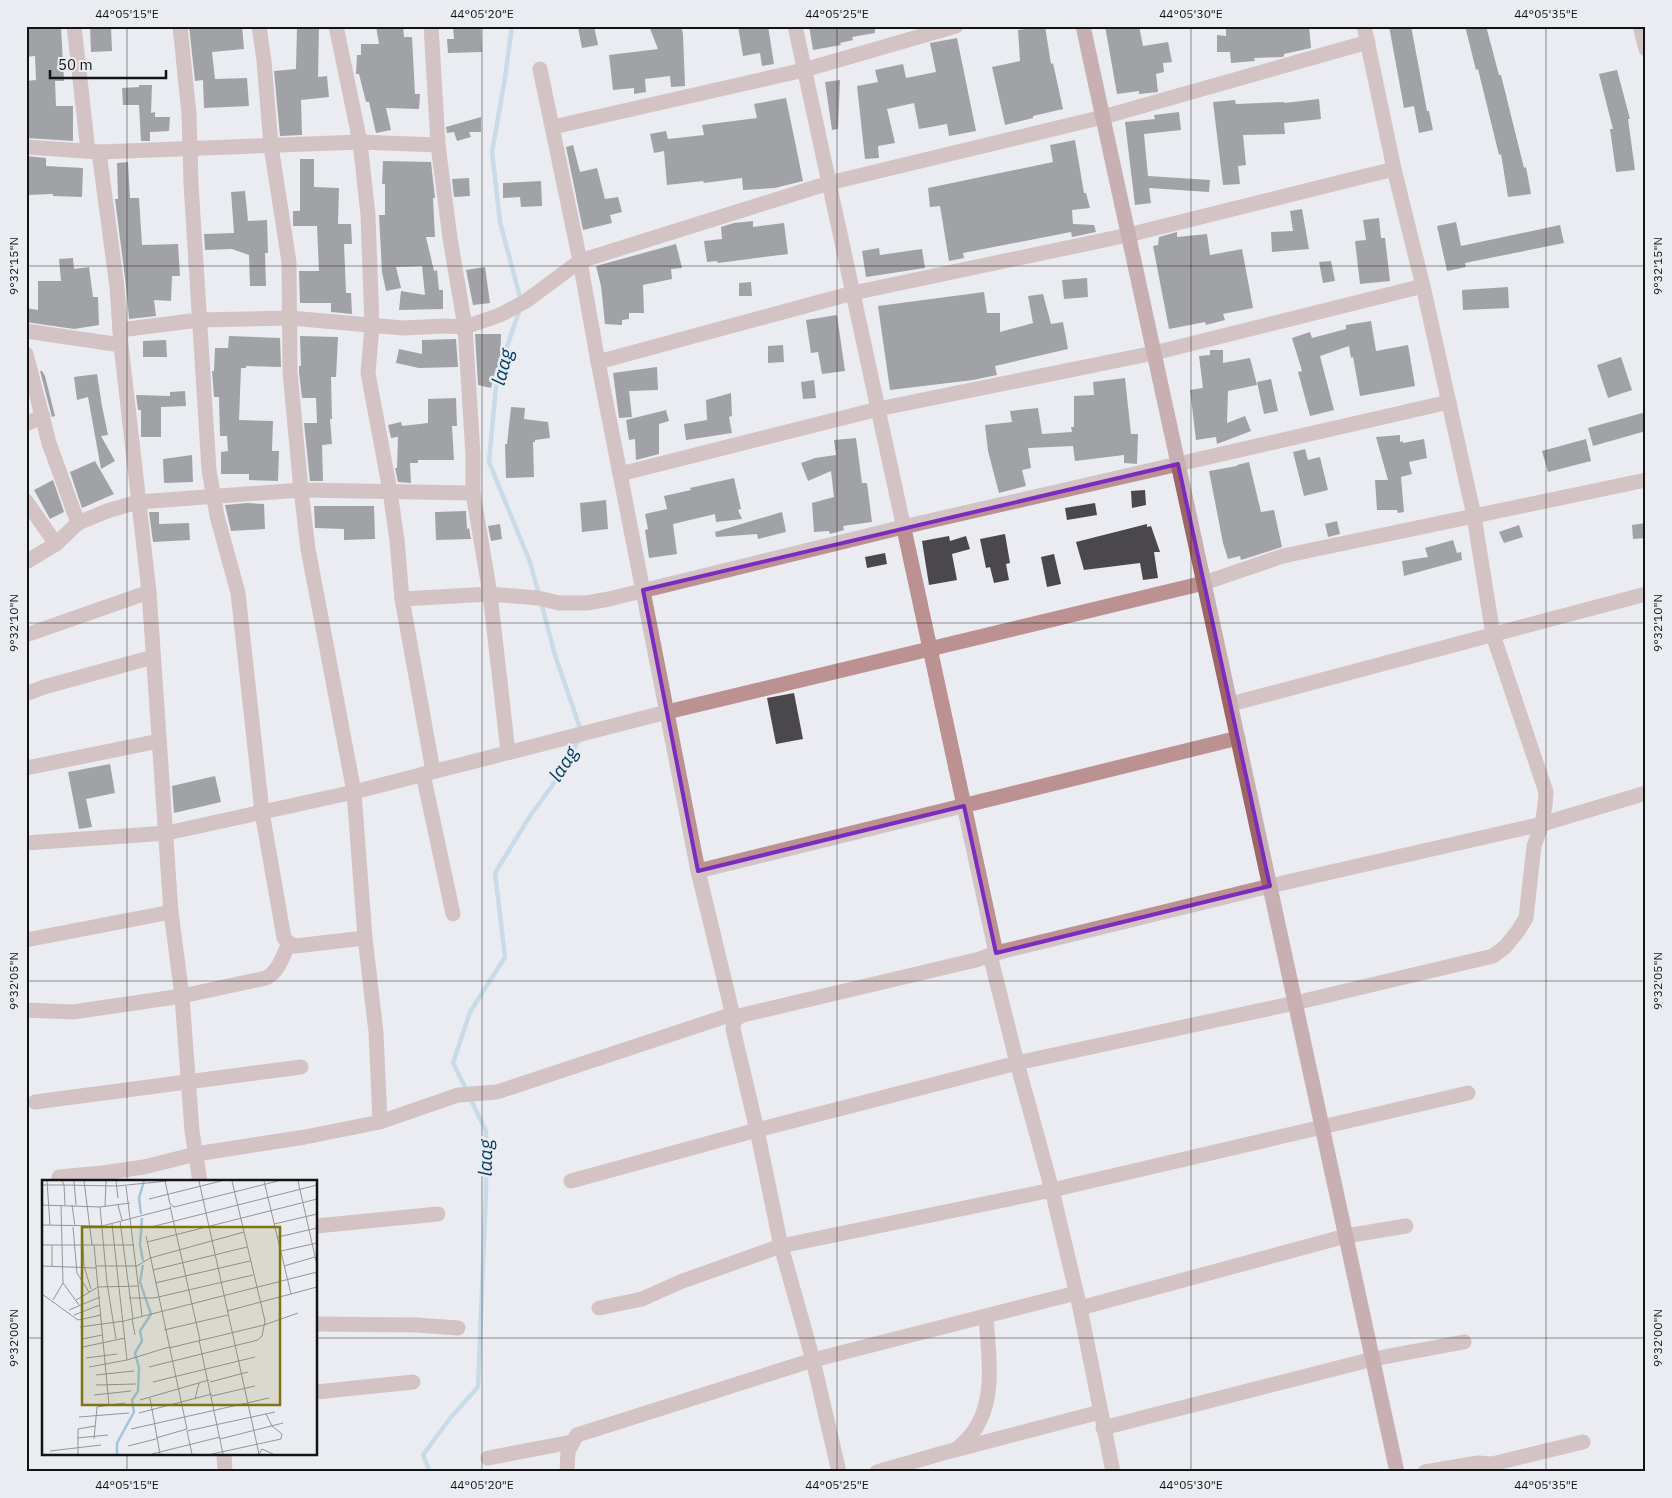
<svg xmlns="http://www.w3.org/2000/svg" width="1672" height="1498" viewBox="0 0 1672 1498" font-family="'IBM Plex Sans',sans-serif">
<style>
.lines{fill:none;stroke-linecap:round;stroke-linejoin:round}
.stream{stroke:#a2c5df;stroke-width:4.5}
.building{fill:#4b484b}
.street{stroke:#bb9191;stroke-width:15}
.secondary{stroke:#9f6465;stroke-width:15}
.marked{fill:none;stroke:#7b2cbf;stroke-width:4;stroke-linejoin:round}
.ticks{fill:none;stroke:#121314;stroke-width:1;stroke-opacity:0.45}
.labels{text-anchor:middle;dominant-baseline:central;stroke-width:5;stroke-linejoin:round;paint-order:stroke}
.water-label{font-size:19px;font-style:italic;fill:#003f62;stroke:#eaecf1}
.inset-river{fill:none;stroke:#a2c5df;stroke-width:2.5}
.inset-road{fill:none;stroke:#949599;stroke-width:1}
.view{fill:#807315;fill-opacity:0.15;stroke:#807315;stroke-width:2.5}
.inset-edge{fill:none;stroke:#121314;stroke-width:2.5}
.neatline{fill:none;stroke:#121314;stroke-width:2}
.ticks-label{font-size:12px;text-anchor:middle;fill:#121314}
</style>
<rect width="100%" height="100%" fill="#eaecf1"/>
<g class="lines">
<g class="stream">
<polyline points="512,26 505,78 492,152 500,222 521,301"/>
<polyline points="520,309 497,375 489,462 530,562 539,595"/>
<polyline points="541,602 555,655 581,731"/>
<polyline points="467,1091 453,1063 470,1012 505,957 495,873 530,816 552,786 580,738"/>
<polyline points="430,1472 423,1455 451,1417 478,1387 486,1191 486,1131 470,1098"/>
</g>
</g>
<g class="building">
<polygon points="90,26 111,26 112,51 91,52"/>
<polygon points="189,26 242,26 244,49 212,52 215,79 247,78 249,106 204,108 203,80 195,81"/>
<polygon points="297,26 319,26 318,77 327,76 329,97 301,100 302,135 280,136 274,71 296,69"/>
<polygon points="376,26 403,26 404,37 412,37 415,94 420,94 419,109 386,108 391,130 376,133 369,102 366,102 359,74 356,74 357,55 361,55 361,44 379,44"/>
<polygon points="453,26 481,26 482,52 448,53 447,39 454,39"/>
<polygon points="588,26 594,26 598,45 582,48 578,28"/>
<polygon points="649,26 681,26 683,34 685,86 671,87 670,76 645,79 646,92 634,94 634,88 613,90 609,55 658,49"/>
<polygon points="738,26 768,26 774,64 762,66 760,53 743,56"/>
<polygon points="809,26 875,26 875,33 852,37 853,40 840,43 841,45 813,50"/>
<polygon points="1045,26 1051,64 1053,63 1063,109 1033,116 1033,118 1005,125 992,67 1020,61 1018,30"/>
<polygon points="1105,26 1139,26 1143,46 1168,42 1172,62 1163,63 1164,72 1156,74 1158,92 1139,94 1139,91 1117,94"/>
<polygon points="1226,26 1309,26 1311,48 1284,54 1284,56 1282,57 1254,58 1255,61 1231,63 1230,52 1217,52 1217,35 1226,36"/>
<polygon points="1389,26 1411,26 1427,111 1429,111 1433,130 1419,133 1414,106 1404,108"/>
<polygon points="1465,26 1486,26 1499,75 1501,75 1524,168 1526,167 1531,194 1508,197 1501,154 1499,155 1478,69 1476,70"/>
<polygon points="61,27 64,81 55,81 56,106 73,106 73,141 26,138 26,81 36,80 35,56 26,57 26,32 29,32 29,28"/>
<polygon points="957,38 976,131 949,136 947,124 919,129 914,103 887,109 895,143 878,146 879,158 865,159 857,86 878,82 875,70 903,64 906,78 936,72 930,43"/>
<polygon points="1617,70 1630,119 1628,119 1635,170 1616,172 1610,129 1613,129 1599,74"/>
<polygon points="840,80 838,129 832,130 825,82"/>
<polygon points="139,85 152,85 151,113 155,112 155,117 170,117 169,131 150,132 150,141 141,141 139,105 123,105 122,88 139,87"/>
<polygon points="786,98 803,181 775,188 743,190 742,178 704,183 703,181 667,185 664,151 654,153 650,134 666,131 668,139 704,135 702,125 757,118 754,104"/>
<polygon points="1319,99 1321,119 1284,123 1285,134 1243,135 1246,165 1238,166 1240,184 1223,185 1213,102 1235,100 1236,104 1284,102 1284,103"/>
<polygon points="1179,112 1181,130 1144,134 1148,176 1210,180 1209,192 1149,188 1151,203 1135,205 1125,122 1155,119 1154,115"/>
<polygon points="481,117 481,132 469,132 471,137 457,141 454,132 447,133 446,127"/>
<polygon points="1075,140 1084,193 1086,193 1090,208 1072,210 1073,224 1094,225 1096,232 1072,237 1071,232 963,253 964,258 949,261 940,206 930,207 928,188 1053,162 1050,145"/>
<polygon points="573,145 580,172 597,168 605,199 618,197 622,212 610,215 612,223 583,230 566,147"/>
<polygon points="26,156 46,158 46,166 83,168 82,197 53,196 53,194 26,195"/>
<polygon points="300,159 314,159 314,187 339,188 338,224 351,224 352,244 344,244 346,293 351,293 352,314 331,312 331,303 300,303 299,271 319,271 317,226 293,226 293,211 300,211"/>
<polygon points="383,161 431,162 435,198 433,198 435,237 426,237 434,271 437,270 439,290 443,290 443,309 399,310 401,291 425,295 422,266 396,267 401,288 386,291 382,272 379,215 385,215 385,184 382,184"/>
<polygon points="128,162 130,198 139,198 142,245 178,244 180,276 172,276 171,301 154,300 156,316 129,319 126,286 115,199 118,199 117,163"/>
<polygon points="469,178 470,196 454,197 452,179"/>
<polygon points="541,181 542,206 521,207 520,197 503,198 503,183"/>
<polygon points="245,191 248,221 267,220 268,253 265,253 266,286 250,286 249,255 232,249 205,250 204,234 234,233 231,192"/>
<polygon points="1302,209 1309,249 1272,252 1271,232 1293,231 1290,211"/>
<polygon points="1379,218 1381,238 1385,238 1390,281 1360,284 1355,241 1366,240 1363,220"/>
<polygon points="753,221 753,227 784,223 788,254 718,263 717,261 707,262 704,241 722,239 721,227 734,223"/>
<polygon points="1456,222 1461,246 1560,225 1564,243 1465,263 1466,267 1447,271 1437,226"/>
<polygon points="1177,232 1177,237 1207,234 1210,255 1242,249 1253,308 1223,314 1225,320 1206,325 1205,322 1169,329 1153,246 1158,245 1159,237"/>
<polygon points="676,244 682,268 671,269 672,279 643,285 644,313 629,313 629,319 622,320 622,325 605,324 601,286 596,266"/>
<polygon points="879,248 880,255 922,249 925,268 866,277 862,251"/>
<polygon points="73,258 74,269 89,267 93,297 98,297 99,325 74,329 26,322 26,308 38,310 38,281 61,281 59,259"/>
<polygon points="1331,261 1335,281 1323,283 1319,262"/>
<polygon points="485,267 490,303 473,305 466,270"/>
<polygon points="1087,278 1088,297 1064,299 1062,280"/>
<polygon points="751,282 752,296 739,296 739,283"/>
<polygon points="1508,287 1509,308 1463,310 1462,290"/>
<polygon points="984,292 987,313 1000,313 1000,332 1033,323 1028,296 1043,294 1051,324 1063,322 1068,349 995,366 997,375 973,380 890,390 878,306"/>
<polygon points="837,315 845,371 822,374 818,352 811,353 806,320"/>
<polygon points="1371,321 1376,351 1408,345 1415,386 1360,396 1353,357 1351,358 1349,346 1320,356 1334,410 1310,416 1298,372 1302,371 1292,338 1310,332 1312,338 1346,329 1346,325"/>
<polygon points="475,334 501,334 500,368 496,368 491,388 478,385"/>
<polygon points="229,336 280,338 281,367 246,366 246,368 241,368 239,420 273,421 272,451 279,451 278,481 249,480 249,474 221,474 221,452 228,451 227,436 220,436 219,397 214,397 212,371 214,371 215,348 228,348"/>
<polygon points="300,336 338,337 336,377 331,377 332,419 330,419 332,444 322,445 323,481 310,481 304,423 317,423 316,398 302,398 299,372 299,366 301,366"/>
<polygon points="456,339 458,367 419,368 396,363 399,349 422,354 422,340"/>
<polygon points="166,340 167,357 143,357 143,341"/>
<polygon points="783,345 784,362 768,363 768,346"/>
<polygon points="1210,350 1223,350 1223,363 1250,358 1257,385 1228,391 1227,423 1245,416 1251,431 1217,444 1216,437 1196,440 1190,390 1203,388 1199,356 1210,355"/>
<polygon points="1621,357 1632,390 1608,398 1597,365"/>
<polygon points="657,367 658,390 629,391 632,417 619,418 613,373"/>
<polygon points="40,371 42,371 45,376 55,416 52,417"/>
<polygon points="97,374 102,406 108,435 101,436 115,461 101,469 88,397 77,400 74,377"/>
<polygon points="1125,378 1131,434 1138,434 1137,464 1124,463 1124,455 1075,461 1073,446 1028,448 1031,468 1022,470 1026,486 999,493 988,451 985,425 1012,422 1010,411 1038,408 1042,434 1072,432 1071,427 1074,427 1074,396 1094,395 1093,382"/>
<polygon points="1271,379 1278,411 1264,414 1257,382"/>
<polygon points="814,380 816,398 803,399 801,382"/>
<polygon points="185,391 186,406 161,407 161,437 141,437 141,410 138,410 136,395 170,396 170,392"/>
<polygon points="731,393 732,416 729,417 732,433 686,440 684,424 707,420 706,400"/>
<polygon points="456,398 457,426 452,426 454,460 418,460 418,463 410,463 411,483 398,482 395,468 397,468 398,437 391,438 388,425 401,422 402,426 428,423 428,399"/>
<polygon points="511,407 525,408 524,419 548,422 550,438 535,440 535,442 533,442 534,477 506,478 505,444 507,444"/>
<polygon points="666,410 669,421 659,424 659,454 636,460 635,439 629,440 626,420"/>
<polygon points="1646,412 1646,431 1593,446 1588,428"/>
<polygon points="1400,435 1400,442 1403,441 1403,443 1424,439 1427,458 1409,462 1412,474 1401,477 1404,512 1398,513 1397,510 1377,510 1375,480 1388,480 1376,437"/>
<polygon points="856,438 862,483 867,483 872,522 843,526 844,530 830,534 829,531 814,532 812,503 834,497 831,471 808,481 801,463 815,458 836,455 834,440"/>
<polygon points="1586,439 1591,461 1548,472 1542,451"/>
<polygon points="1305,449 1308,460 1320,457 1328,490 1304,496 1293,452"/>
<polygon points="192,455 193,482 164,483 163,459"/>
<polygon points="95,461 114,494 82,508 70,472"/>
<polygon points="1249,462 1261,512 1274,510 1282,547 1241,560 1240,556 1228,559 1223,543 1209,471 1237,466 1237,465"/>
<polygon points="734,478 741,509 738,510 742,519 716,522 715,514 673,524 677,554 649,558 645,530 648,529 645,514 667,509 664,496 691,490 690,488"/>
<polygon points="53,480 64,512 50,519 34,490"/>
<polygon points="1145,490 1146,505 1132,508 1131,491"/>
<polygon points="606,500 608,529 582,532 580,503"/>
<polygon points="247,503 264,504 265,529 231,531 225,505"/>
<polygon points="1095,503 1097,515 1067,520 1065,508"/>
<polygon points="314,506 374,506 375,539 344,540 344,529 315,528"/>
<polygon points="466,511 467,529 469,528 471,539 436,540 435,512"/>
<polygon points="149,512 159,512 159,524 189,523 190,540 153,542"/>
<polygon points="782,512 786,532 758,539 757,534 716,537 715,532"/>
<polygon points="1337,521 1340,534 1328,537 1325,524"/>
<polygon points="1646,523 1646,538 1633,539 1632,525"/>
<polygon points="500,524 502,539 491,541 488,526"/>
<polygon points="1147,524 1147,527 1151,526 1160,552 1154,552 1158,578 1143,580 1140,563 1084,570 1076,542"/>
<polygon points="1519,525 1523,537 1504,543 1499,532"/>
<polygon points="1005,534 1010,563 1006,564 1009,580 994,583 990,567 986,568 980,539"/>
<polygon points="949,536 950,541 966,536 970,549 952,554 957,580 929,585 922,541"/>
<polygon points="1453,540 1457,553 1461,552 1462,560 1404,576 1402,561 1428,557 1425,548"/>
<polygon points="885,553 887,564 867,568 865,557"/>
<polygon points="1054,554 1061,584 1047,587 1041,557"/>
<polygon points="794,693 803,739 776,744 767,698"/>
<polygon points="110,764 115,793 86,799 92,827 79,829 68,772"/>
<polygon points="215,776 221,802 174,813 172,786"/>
</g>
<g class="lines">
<g class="street">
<polyline points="74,26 88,151"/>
<polyline points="180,26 189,114 191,184 209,470 217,516 238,593 262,812 284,938 289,943 295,946 365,938"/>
<polyline points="259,26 264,61 271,146 289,262 290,372 301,490 308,549 354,792 365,938 376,1032 380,1122"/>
<polyline points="336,26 360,142 368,215 372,326 368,373 390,491 397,540 402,599 433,771"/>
<polyline points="431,26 438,145 450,238 465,327 473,455 473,493 490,594 508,752"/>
<polyline points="795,26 996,953"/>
<polyline points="1640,26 1646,49"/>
<polyline points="540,69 580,261 598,362 698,871 734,1020 733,1029 757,1130 781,1246 813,1360 839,1472"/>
<polyline points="553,127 804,70 956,26"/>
<polyline points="26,147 99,152 360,142 438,145"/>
<polyline points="99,152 117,287 121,345 149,592 171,912 182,996 192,1131 200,1182"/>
<polyline points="120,330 199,320 290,318 403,328 444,326 465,327 500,315 526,301 580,261 829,183 1103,117 1368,42"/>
<polyline points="26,331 121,345"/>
<polyline points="26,354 49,443 78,523"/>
<polyline points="598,362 853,293 1128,235 1394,169"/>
<polyline points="26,424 43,416"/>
<polyline points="620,474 878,409 1154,353 1423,286"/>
<polyline points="26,501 56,544"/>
<polyline points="26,562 56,544 78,523 107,511 138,502 301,490 473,493"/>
<polyline points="402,599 490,594 538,598 559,603 587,603 609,599 903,527 1449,402"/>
<polyline points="26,635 149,592"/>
<polyline points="26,694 44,687 153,657"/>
<polyline points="1231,704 1646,594"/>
<polyline points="26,768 159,741"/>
<polyline points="423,774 453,914"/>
<polyline points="26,843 167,833 354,792 667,712 1204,583 1283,556 1646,480"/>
<polyline points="698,871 1238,738"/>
<polyline points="26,940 171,912"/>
<polyline points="990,955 1017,1063 1052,1190 1080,1308 1113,1472"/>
<path d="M 26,1010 L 73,1012 L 182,996 L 266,978 C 279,971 283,956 289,943"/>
<polyline points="734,1020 743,1015 976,960 996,953 1270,886 1542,824 1646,793"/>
<polyline points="35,1102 301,1067"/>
<polyline points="59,1177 102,1173 144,1167 196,1154 305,1137 380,1122 458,1095 497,1092 733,1014"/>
<polyline points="571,1181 757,1130 1017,1063 1295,1003 1493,956 1505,947 1518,931 1526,918 1534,846 1542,824 1545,806 1546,792 1493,635 1474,516 1423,286 1394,169 1364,26"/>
<polyline points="316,1226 438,1214"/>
<polyline points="599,1308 642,1299 680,1282 781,1246 1052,1190 1468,1093"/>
<polyline points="1080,1308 1346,1236 1406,1226"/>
<polyline points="316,1324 417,1325 458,1328"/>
<polyline points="316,1392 413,1382"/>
<polyline points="1103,1428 1373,1359 1464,1342"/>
<path d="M 957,1449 C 964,1442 973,1435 977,1426 C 996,1395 988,1350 986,1316"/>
<polyline points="224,1454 225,1472"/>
<polyline points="488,1458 572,1442"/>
<polyline points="567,1472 568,1451 577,1435 813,1360 1076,1293"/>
<polyline points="877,1472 943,1453 1100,1412"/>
<polyline points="1425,1472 1478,1463 1492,1464 1583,1442"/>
</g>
<polyline class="secondary" points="1083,26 1397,1472"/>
</g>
<path d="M0 0H1672V1498H0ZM 1178,464 L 1270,886 L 996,953 L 964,806 L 698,871 L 643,590 Z" fill="#eaecf1" fill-opacity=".55" fill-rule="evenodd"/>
<path class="marked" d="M 1178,464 L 1270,886 L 996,953 L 964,806 L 698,871 L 643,590 Z"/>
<path class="ticks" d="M 127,26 L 127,1182M 482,26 L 482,1472M 837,26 L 837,1472M 1191,26 L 1191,1472M 1546,26 L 1546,1472M 26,266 L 1646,266M 26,623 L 1646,623M 26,981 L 1646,981M 26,1338 L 44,1338M 316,1338 L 1646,1338M 127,1454 L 127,1472"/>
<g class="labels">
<g class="water-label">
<text transform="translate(502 367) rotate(-76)">laag</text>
<text transform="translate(563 764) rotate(-58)">laag</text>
<text transform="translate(485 1158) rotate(-89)">laag</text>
</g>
</g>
<g transform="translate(42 1180)">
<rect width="275" height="275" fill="#eaecf1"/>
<path class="inset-river" d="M 99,34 L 97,18 L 102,1M 100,38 L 98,65 L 101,81M 75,274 L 75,263 L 92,232 L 90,220 L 96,211 L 97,188 L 93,173 L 100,161 L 98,151 L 109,134 L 98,102 L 101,85"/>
<path class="inset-road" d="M 5,1 L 8,45M 20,1 L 22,5 L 75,6 L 125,1M 32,1 L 34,25M 42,1 L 50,65M 74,1 L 76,18M 123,1 L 128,24 L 132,27 L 236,1M 157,1 L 217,274M 222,1 L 249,114M 256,1 L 275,85M 0,5 L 22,5 L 23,25M 84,6 L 100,136M 107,19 L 179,1M 0,25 L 58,27 L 88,23M 19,25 L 21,103 L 37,125M 30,25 L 33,46M 76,25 L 80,40M 63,26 L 64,1M 128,26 L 158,160M 58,27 L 65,103 L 74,159M 78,41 L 91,139M 70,44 L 85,180M 232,44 L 275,34M 0,45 L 60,46 L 129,28M 40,45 L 42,86 L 49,109M 31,47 L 35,93 L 47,112M 109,47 L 275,5M 104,56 L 145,249 L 114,258M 236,57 L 275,48M 105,62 L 275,19M 0,65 L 92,65M 52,65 L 67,225M 239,71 L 275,63M 0,86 L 54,88M 54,86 L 95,86 L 108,78 L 202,52M 242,86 L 273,77M 10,87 L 10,65M 111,90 L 205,67M 113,103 L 208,81M 0,114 L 36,140 L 59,135M 87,118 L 112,118 L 211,95M 11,120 L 21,103M 34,120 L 56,107 L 96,106M 27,130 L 58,117M 185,131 L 275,107M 32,135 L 58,125M 90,139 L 93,155M 38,147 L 82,141 L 275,92M 122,150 L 186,135M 40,159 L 60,155M 157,160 L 181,274M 41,167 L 83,158M 127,168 L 222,145 L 256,133M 44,178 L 75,174M 47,187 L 85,180 L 127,167M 107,187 L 216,160 L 220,156 L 223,141 L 190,1M 54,195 L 92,191M 111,202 L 213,177M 168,202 L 206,192M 54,205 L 94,204M 52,215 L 89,211M 170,216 L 213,206M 108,218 L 118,274M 153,219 L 157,203M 98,220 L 167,200M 97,233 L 170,214M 37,237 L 87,233M 89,249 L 227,218M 145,251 L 233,232M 145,251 L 150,274M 35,258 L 66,255M 52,259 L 55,227 L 83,223M 178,259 L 241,243M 86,266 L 114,259M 8,271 L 59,265M 36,274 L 36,249 L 53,246M 110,274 L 178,257M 170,274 L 239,259 L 240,254 L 230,246 L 224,234M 217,274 L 220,269 L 231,274"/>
<path class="view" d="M 40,47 L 238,47 L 238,225 L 40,225 Z"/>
<rect width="275" height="275" class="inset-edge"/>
</g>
<rect width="1672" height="1498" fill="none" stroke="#eaecf1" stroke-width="55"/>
<path d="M50 70v8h116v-8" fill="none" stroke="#121314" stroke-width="2.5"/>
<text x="58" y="70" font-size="15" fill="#121314" stroke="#eaecf1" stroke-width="4" paint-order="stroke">50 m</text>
<rect x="28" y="28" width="1616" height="1442" class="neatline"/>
<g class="ticks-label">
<text x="127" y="18">44°05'15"E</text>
<text x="482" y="18">44°05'20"E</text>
<text x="837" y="18">44°05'25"E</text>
<text x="1191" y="18">44°05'30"E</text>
<text x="1546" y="18">44°05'35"E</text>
<text transform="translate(14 266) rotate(-90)" y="4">9°32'15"N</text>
<text transform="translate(1658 266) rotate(-90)" y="4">9°32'15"N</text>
<text transform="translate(14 623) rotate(-90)" y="4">9°32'10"N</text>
<text transform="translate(1658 623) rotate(-90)" y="4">9°32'10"N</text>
<text transform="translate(14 981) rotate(-90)" y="4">9°32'05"N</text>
<text transform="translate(1658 981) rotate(-90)" y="4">9°32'05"N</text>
<text transform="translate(14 1338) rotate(-90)" y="4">9°32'00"N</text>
<text transform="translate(1658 1338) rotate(-90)" y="4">9°32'00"N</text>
<text x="127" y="1489">44°05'15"E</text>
<text x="482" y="1489">44°05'20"E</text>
<text x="837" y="1489">44°05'25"E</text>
<text x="1191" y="1489">44°05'30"E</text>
<text x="1546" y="1489">44°05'35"E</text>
</g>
</svg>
